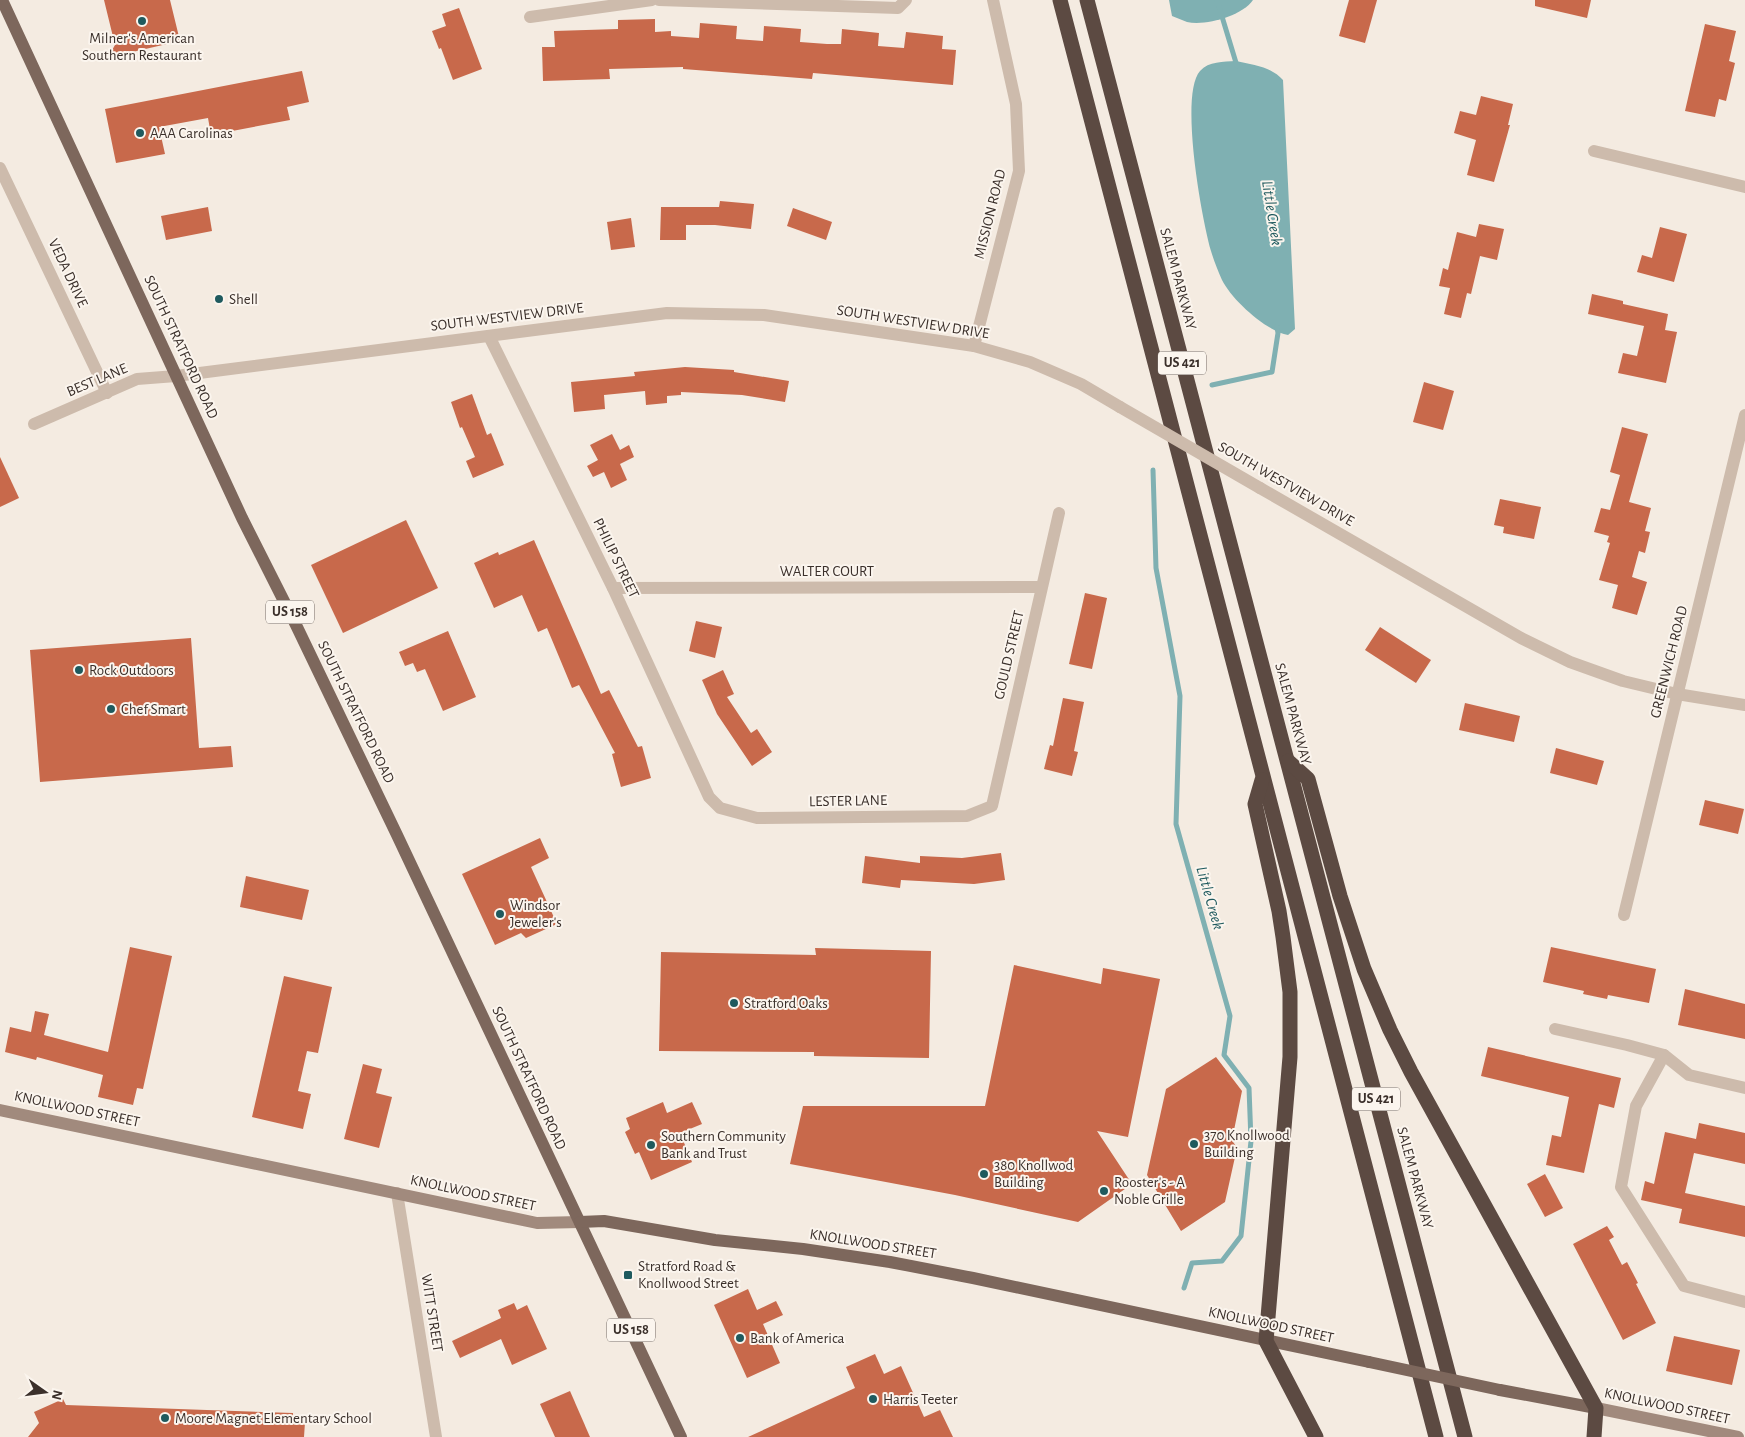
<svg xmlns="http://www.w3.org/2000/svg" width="1745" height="1437" viewBox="0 0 1745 1437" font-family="'Alegreya Sans',sans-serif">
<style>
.water{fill:#7fb0b2}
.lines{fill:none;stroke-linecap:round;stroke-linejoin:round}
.stream{stroke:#7fb0b2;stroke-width:5}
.building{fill:#c8694b}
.minor{stroke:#cdbbac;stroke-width:12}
.tertiary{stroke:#cdbbac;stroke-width:12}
.secondary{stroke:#a18a7d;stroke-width:12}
.primary{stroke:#7d675c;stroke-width:12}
.motorway{stroke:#5c4a42;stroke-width:15}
.tertiary-bridge{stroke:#cdbbac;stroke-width:12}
.primary-bridge{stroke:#7d675c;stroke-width:12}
.poi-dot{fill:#1f5a5e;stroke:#fbf5ee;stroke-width:2}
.labels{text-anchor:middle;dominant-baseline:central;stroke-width:4;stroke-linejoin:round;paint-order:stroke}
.shield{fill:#fbf5ee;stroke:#756b66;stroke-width:1}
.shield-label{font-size:14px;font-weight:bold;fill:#3b302b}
.poi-label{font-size:15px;fill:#3b302b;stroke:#fbf5ee;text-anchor:start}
.street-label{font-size:15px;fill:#3b302b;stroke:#fbf5ee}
.water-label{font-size:16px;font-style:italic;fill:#1f5a5e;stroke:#fbf5ee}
</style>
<rect width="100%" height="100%" fill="#f4ebe1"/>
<g class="water">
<path d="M 1169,0 L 1253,0 C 1242,16 1206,26 1187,22 C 1182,20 1177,18 1172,16 Z"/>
<path d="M 1236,61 C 1253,65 1270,66 1283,80 L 1295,329 L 1288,335 C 1266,331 1232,300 1222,280 C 1218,271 1214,261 1211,251 C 1202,220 1179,95 1200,71 C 1209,61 1223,62 1236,61 Z"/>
</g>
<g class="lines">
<g class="stream">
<polyline points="1217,0 1237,66"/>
<polyline points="1212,385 1272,372 1278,333 1277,327"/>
<polyline points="1153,470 1156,568 1180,696 1176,824 1230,1016 1224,1055 1249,1088 1251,1141 1241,1236 1222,1261 1192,1263 1184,1288"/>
</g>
</g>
<g class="building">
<polygon points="104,0 170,0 180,41 128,53 123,60 111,52 115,45"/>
<polygon points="1349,0 1377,0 1365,43 1339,36"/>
<polygon points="1535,0 1591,0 1587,18 1535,6"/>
<polygon points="459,8 482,69 453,80 441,48 439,49 432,31 446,26 442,14"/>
<polygon points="655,19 655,32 671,31 671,36 699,38 700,23 737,26 736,39 763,41 764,26 801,29 800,42 827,44 841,44 842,29 879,33 878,46 904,48 906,32 943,36 942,49 956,50 953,85 813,73 812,79 683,69 683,67 609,69 610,79 543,81 542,47 555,47 554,31 618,29 618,20"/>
<polygon points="1705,24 1736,31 1729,61 1735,63 1726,101 1719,99 1715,117 1685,111"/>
<polygon points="302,71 309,102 287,107 290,120 211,135 208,118 159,127 165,154 116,163 105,109"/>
<polygon points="1481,96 1513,104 1508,125 1510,125 1494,182 1467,175 1476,140 1454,133 1460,111 1476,115"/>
<polygon points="720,201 754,204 751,229 715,225 686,225 686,240 660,240 661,207 719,207"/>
<polygon points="208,207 212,231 166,240 161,216"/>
<polygon points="793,208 832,222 826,240 787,226"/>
<polygon points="631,218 635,247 611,250 607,222"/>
<polygon points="1479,224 1504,229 1497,260 1480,256 1471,294 1467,293 1461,318 1444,314 1450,288 1439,286 1443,268 1448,270 1457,232 1476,237"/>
<polygon points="1660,227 1687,234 1674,282 1637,272 1642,255 1652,258"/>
<polygon points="1592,294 1623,301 1623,304 1668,314 1665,330 1677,332 1666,383 1618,373 1623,353 1637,356 1644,326 1588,314"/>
<polygon points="685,367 734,370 734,372 789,381 785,402 742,395 681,392 681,395 667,396 667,403 646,405 645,391 604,395 605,409 574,412 571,382 635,376 634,372"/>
<polygon points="1424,382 1454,391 1443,430 1413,422"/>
<polygon points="472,394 487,435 491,433 504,465 473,478 466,461 475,457 462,427 460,428 451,402"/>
<polygon points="1622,427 1648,434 1629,502 1651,508 1645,531 1650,532 1645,553 1639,551 1632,577 1647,582 1637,615 1612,608 1618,585 1599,580 1610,543 1607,542 1609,536 1594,532 1601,508 1610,510 1620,475 1610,472"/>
<polygon points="612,434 620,450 629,445 634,457 620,464 627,480 611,488 604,472 593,477 587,466 598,460 590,445"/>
<polygon points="0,457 19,498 0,507"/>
<polygon points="1500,499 1541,507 1534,539 1503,533 1504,527 1494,525"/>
<polygon points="406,520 438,588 343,633 311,565"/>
<polygon points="534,540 601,694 609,690 638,747 642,746 651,778 621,787 612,754 615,753 579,685 572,688 547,628 538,632 522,595 494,608 474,563 498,552 499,555"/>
<polygon points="1085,593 1107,598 1092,669 1069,664"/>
<polygon points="696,621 722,627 715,658 689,651"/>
<polygon points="1380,627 1431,660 1416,683 1365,650"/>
<polygon points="448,631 476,697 443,711 425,669 417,672 413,663 405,666 399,652"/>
<polygon points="191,638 199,748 231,746 233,767 40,782 30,650"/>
<polygon points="723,670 734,694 727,697 751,733 757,729 772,752 752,766 717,714 702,680"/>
<polygon points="1063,698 1084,702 1074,751 1078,752 1072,776 1044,769 1050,745 1053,746"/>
<polygon points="1465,703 1520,716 1514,742 1459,730"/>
<polygon points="1556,748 1604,761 1597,785 1550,773"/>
<polygon points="1705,800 1744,809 1738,834 1699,825"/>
<polygon points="540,838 549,858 531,867 557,924 526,938 521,933 495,945 462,874"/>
<polygon points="1001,853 1005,880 974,884 901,880 900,888 862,883 865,856 920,863 920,856 962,858"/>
<polygon points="246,876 309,890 302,920 240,907"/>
<polygon points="130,947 172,956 143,1089 137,1088 133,1105 98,1097 103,1075 37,1057 36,1060 5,1052 10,1027 31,1032 35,1011 49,1014 44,1035 108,1052"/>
<polygon points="1551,947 1656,969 1649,1003 1608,995 1607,999 1583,994 1584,991 1543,982"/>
<polygon points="815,948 931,951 929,1058 814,1056 814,1052 659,1051 661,952 816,955"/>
<polygon points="1014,965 1101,984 1103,968 1160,979 1128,1137 1097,1131 1132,1184 1078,1222 955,1195 790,1164 803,1106 985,1106"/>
<polygon points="284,976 332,987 318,1053 307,1051 298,1091 311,1094 303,1129 252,1117"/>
<polygon points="1685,989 1745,1004 1745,1039 1678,1025"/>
<polygon points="1488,1047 1621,1078 1614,1108 1599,1104 1584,1173 1546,1165 1552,1135 1561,1137 1569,1097 1481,1076"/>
<polygon points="1216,1057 1242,1091 1232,1140 1237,1148 1225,1202 1181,1231 1147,1175 1166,1089"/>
<polygon points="363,1064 382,1069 376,1093 392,1097 379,1148 344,1139"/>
<polygon points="663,1102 667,1113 692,1102 702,1124 680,1133 692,1162 651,1180 639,1152 635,1154 625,1132 630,1129 626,1118"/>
<polygon points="1699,1123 1745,1133 1745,1164 1694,1153 1685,1193 1745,1206 1745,1237 1679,1223 1682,1209 1641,1200 1645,1181 1654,1184 1665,1132 1696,1139"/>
<polygon points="1545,1174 1563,1208 1545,1217 1527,1184"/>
<polygon points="1607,1226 1614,1237 1609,1240 1622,1265 1627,1262 1638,1283 1636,1284 1656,1323 1623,1340 1573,1244"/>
<polygon points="748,1289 757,1310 776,1301 783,1315 763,1324 780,1363 747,1378 714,1305"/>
<polygon points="514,1303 517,1310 527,1305 547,1349 512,1365 501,1339 460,1358 452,1341 501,1318 498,1310"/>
<polygon points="1674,1336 1740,1350 1732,1385 1666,1371"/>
<polygon points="875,1354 884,1374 901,1366 924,1417 940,1410 953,1437 748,1437 855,1388 846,1367"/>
<polygon points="570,1391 590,1437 555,1437 540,1404"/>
<polygon points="63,1399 66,1405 293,1413 293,1421 305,1422 304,1437 28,1437 39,1423 34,1412"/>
</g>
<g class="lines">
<g class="minor">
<polyline points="659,0 898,8 906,0"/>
<polyline points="530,17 652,0"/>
<polyline points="1594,151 1745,187"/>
<polyline points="0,168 107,393"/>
<polyline points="489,336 613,588 709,797 720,808 757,818 967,816 992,806 1059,513"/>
<polyline points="974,346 1019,171 1016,104 993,0"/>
<polyline points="34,424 137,379 176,376"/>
<polyline points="613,588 1041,587"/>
<polyline points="1624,915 1745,415"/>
<polyline points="1555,1029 1627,1045 1664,1055 1689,1075 1745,1088"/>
<polyline points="1664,1055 1636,1106 1621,1187 1684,1286 1745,1302"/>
<polyline points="397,1193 436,1437"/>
</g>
<g class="tertiary">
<polyline points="176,376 667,313 764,315 974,346 1030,362 1081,384 1120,407"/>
<polyline points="1260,488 1521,638 1570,662 1623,681 1677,694 1745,705"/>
</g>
<g class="secondary">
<polyline points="0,1110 537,1223 580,1222"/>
<polyline points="1596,1408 1738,1437"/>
</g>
<g class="primary">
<polyline points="2,0 242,518 296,625 397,835 681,1437"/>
<polyline points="580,1222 604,1221 715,1240 803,1249 890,1262 973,1278 1369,1362"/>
<polyline points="1500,1390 1596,1408"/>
</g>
<g class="motorway">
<polyline points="1060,0 1436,1437"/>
<polyline points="1087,0 1465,1437"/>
<polyline points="1288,761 1308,779 1340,896 1364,969 1390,1030 1411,1072 1596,1408 1594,1437"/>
<polyline points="1262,780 1255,804 1279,911 1283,937 1290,992 1290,1057 1266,1341 1316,1437"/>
</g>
<polyline class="tertiary-bridge" points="1120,407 1260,488"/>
<polyline class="primary-bridge" points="1369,1362 1500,1390"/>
</g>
<g class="poi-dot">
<circle cx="142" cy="21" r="5"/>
<circle cx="140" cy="133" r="5"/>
<circle cx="219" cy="299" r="5"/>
<circle cx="79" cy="670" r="5"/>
<circle cx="111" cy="709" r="5"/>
<circle cx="500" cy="914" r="5"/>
<circle cx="734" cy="1003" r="5"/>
<circle cx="1194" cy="1144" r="5"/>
<circle cx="651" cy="1145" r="5"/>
<circle cx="984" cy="1174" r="5"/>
<circle cx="1104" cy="1191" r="5"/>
<rect x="623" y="1270" width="10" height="10" rx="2.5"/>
<circle cx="740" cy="1338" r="5"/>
<circle cx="873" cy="1399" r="5"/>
<circle cx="165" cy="1418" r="5"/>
</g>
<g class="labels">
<g class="shield">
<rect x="1158" y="351.5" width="48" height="23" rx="4"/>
<rect x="266" y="600.5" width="48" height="23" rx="4"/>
<rect x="1352" y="1087.5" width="48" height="23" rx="4"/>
<rect x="607" y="1318.5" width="48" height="23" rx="4"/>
</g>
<g class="shield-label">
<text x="1182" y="363">US 421</text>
<text x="290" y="612">US 158</text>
<text x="1376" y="1099">US 421</text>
<text x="631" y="1330">US 158</text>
</g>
<g class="poi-label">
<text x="142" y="38" text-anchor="middle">Milner's American<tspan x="142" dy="17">Southern Restaurant</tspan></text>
<text x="150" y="133">AAA Carolinas</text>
<text x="229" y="299">Shell</text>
<text x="89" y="670">Rock Outdoors</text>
<text x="121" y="709">Chef Smart</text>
<text x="510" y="905">Windsor<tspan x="510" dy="17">Jeweler's</tspan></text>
<text x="744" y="1003">Stratford Oaks</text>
<text x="1204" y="1135">370 Knollwood<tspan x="1204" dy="17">Building</tspan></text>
<text x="661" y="1136">Southern Community<tspan x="661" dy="17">Bank and Trust</tspan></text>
<text x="994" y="1165">380 Knollwod<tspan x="994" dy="17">Building</tspan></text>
<text x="1114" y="1182">Rooster's - A<tspan x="1114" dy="17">Noble Grille</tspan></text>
<text x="638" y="1266">Stratford Road &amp;<tspan x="638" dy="17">Knollwood Street</tspan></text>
<text x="750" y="1338">Bank of America</text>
<text x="883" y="1399">Harris Teeter</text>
<text x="175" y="1418">Moore Magnet Elementary School</text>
</g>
<g class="street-label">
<text transform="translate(990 214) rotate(-76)">MISSION ROAD</text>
<text transform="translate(68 273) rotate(65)">VEDA DRIVE</text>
<text transform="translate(1178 279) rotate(75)">SALEM PARKWAY</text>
<text transform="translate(507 317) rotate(-7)">SOUTH WESTVIEW DRIVE</text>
<text transform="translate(913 322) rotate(9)">SOUTH WESTVIEW DRIVE</text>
<text transform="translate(181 347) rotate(65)">SOUTH STRATFORD ROAD</text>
<text transform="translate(97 380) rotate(-23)">BEST LANE</text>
<text transform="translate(1286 484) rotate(30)">SOUTH WESTVIEW DRIVE</text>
<text transform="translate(616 558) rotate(64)">PHILIP STREET</text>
<text x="827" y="571">WALTER COURT</text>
<text transform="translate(1009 655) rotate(-77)">GOULD STREET</text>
<text transform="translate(1669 662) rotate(-76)">GREENWICH ROAD</text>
<text transform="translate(356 712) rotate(64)">SOUTH STRATFORD ROAD</text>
<text transform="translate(1293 714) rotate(75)">SALEM PARKWAY</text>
<text transform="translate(848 801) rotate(-1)">LESTER LANE</text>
<text transform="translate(529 1078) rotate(65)">SOUTH STRATFORD ROAD</text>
<text transform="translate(77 1109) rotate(12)">KNOLLWOOD STREET</text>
<text transform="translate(1415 1178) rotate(75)">SALEM PARKWAY</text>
<text transform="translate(473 1193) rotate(12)">KNOLLWOOD STREET</text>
<text transform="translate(873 1244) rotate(9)">KNOLLWOOD STREET</text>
<text transform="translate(432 1313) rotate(81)">WITT STREET</text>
<text transform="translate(1271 1325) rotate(12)">KNOLLWOOD STREET</text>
<text transform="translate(1667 1406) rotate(12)">KNOLLWOOD STREET</text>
</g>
<g class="water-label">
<text transform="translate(1272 213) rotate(81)">Little Creek</text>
<text transform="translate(1210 898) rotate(74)">Little Creek</text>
</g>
</g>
<g transform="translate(45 1392) rotate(104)" stroke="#fbf5ee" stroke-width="4" paint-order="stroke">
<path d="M0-4L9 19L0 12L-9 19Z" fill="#3b302b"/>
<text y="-8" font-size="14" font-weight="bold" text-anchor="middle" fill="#3b302b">N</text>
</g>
</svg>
